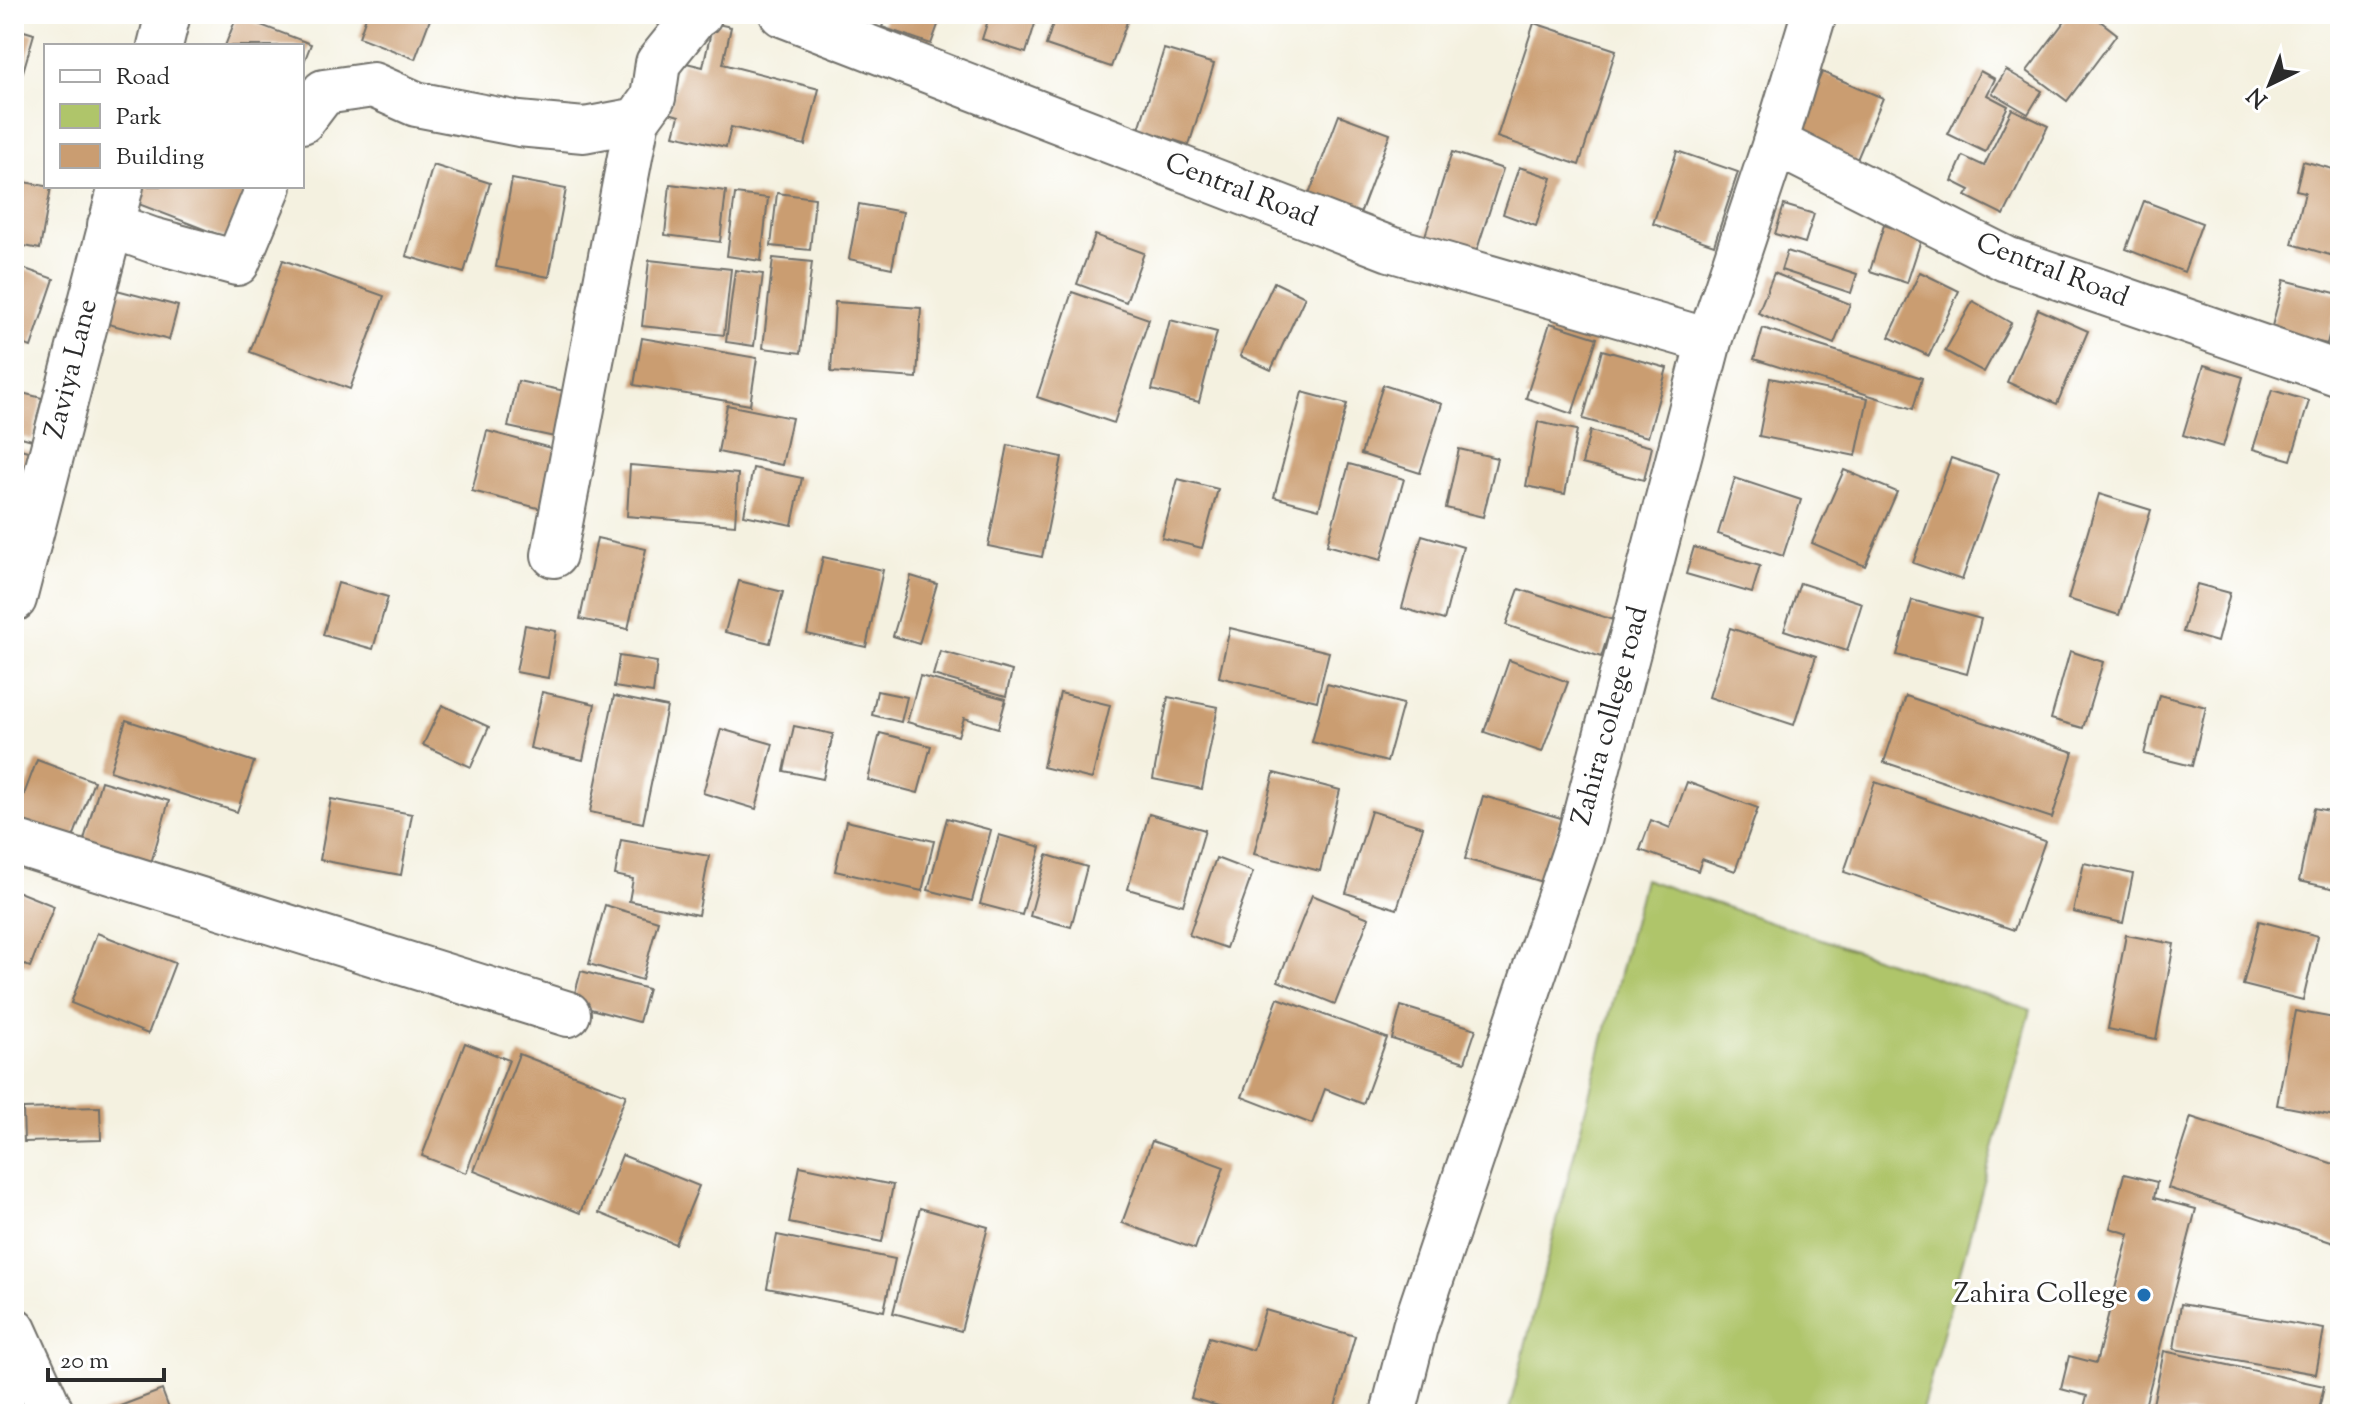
<svg xmlns="http://www.w3.org/2000/svg" width="2354" height="1428" viewBox="0 0 2354 1428" font-family="'Sorts Mill Goudy',serif">
<style>
.green{fill:#afc56a;stroke:#6d784a;stroke-width:2}
.building{fill:#ca9d71}
.lines{fill:none;stroke-linecap:round;stroke-linejoin:round}
.street-casing{stroke:#71706a;stroke-width:48}
.secondary-casing{stroke:#71706a;stroke-width:48}
.street{stroke:#fff;stroke-width:44}
.secondary{stroke:#fff;stroke-width:44}
.poi-dot{fill:#1f6fb2;stroke:#fff;stroke-width:3}
.labels{text-anchor:middle;dominant-baseline:central;stroke-width:6;stroke-linejoin:round;paint-order:stroke}
.street-label{font-size:28px;fill:#2b2b2b;stroke:#fff}
.poi-label{font-size:28px;fill:#2b2b2b;stroke:#fff;text-anchor:end}
</style>
<rect width="100%" height="100%" fill="#fff"/>
<filter id="ink" filterUnits="userSpaceOnUse"><feTurbulence type="fractalNoise" baseFrequency=".0125" numOctaves="2"/><feDisplacementMap in="SourceGraphic" scale="16" xChannelSelector="R" yChannelSelector="G"/><feConvolveMatrix kernelMatrix="1 2 1 2 8 2 1 2 1" color-interpolation-filters="sRGB"/></filter>
<filter id="wash" filterUnits="userSpaceOnUse"><feTurbulence type="fractalNoise" baseFrequency=".006" numOctaves="4" result="noise"/><feDisplacementMap in="SourceGraphic" scale="32" xChannelSelector="R" yChannelSelector="G"/><feGaussianBlur stdDeviation="1.8" result="paint"/><feColorMatrix in="noise" values="0 0 0 0 0 0 0 0 0 0 0 0 0 0 0 0 0 1.4 0 .05"/><feComposite in="paint" operator="in"/></filter>
<g filter="url(#wash)">
<rect width="100%" height="100%" fill="#f4f1e0"/>
<polygon class="green" points="1644,879 2031,1010 1921,1414 1508,1414"/>
<g id="blocks">
<g class="building">
<polygon points="367,14 432,14 415,59 359,37"/>
<polygon points="887,14 942,14 931,44 882,27"/>
<polygon points="990,14 1038,14 1026,53 982,39"/>
<polygon points="1056,14 1103,14 1127,22 1111,67 1046,45"/>
<polygon points="2070,14 2091,14 2117,34 2067,101 2027,71"/>
<polygon points="237,16 311,44 302,67 302,46 225,46"/>
<polygon points="713,23 731,27 723,64 819,89 805,145 731,127 726,147 674,135 679,116 669,113 682,62 703,67"/>
<polygon points="1534,23 1616,50 1579,165 1497,137"/>
<polygon points="14,28 34,34 15,99 14,98"/>
<polygon points="1164,49 1214,64 1189,145 1139,129"/>
<polygon points="2006,70 2042,91 2028,114 1992,93"/>
<polygon points="1980,71 1995,79 1987,95 2008,106 1985,152 1948,134"/>
<polygon points="1822,72 1883,98 1856,162 1795,136"/>
<polygon points="2012,109 2048,126 2004,215 1966,196 1970,190 1952,181 1963,156 1984,166"/>
<polygon points="1339,115 1390,134 1358,219 1307,200"/>
<polygon points="1677,151 1738,172 1714,245 1653,224"/>
<polygon points="1452,152 1503,169 1474,259 1423,242"/>
<polygon points="2303,161 2340,171 2340,258 2292,244 2305,192 2296,190"/>
<polygon points="433,165 490,183 464,273 406,256"/>
<polygon points="1519,167 1552,178 1536,226 1503,214"/>
<polygon points="512,179 566,189 549,277 496,267"/>
<polygon points="14,180 51,187 40,249 14,244"/>
<polygon points="670,184 726,191 720,242 665,235"/>
<polygon points="143,186 247,186 227,238 136,203"/>
<polygon points="777,193 815,198 810,250 771,246"/>
<polygon points="735,194 768,198 761,261 727,256"/>
<polygon points="2144,201 2202,223 2184,272 2126,249"/>
<polygon points="859,204 903,212 892,268 849,259"/>
<polygon points="1784,205 1814,214 1805,243 1775,234"/>
<polygon points="1884,225 1922,237 1907,283 1870,271"/>
<polygon points="1095,235 1144,253 1126,302 1077,284"/>
<polygon points="1787,251 1857,274 1851,293 1781,270"/>
<polygon points="773,258 812,262 801,353 763,348"/>
<polygon points="283,260 384,296 350,389 250,352"/>
<polygon points="649,260 731,269 724,335 642,326"/>
<polygon points="14,265 54,279 31,347 14,341"/>
<polygon points="735,270 763,274 754,346 726,342"/>
<polygon points="1920,272 1959,291 1929,356 1889,337"/>
<polygon points="1774,273 1850,304 1834,344 1758,313"/>
<polygon points="2284,280 2339,294 2327,344 2271,330"/>
<polygon points="1274,282 1305,297 1271,370 1240,356"/>
<polygon points="109,288 178,306 169,340 101,322"/>
<polygon points="1072,292 1149,319 1114,423 1037,397"/>
<polygon points="1973,301 2011,323 1984,372 1945,351"/>
<polygon points="835,302 921,308 917,378 831,372"/>
<polygon points="2038,309 2088,331 2057,404 2007,382"/>
<polygon points="1170,320 1217,332 1199,402 1152,390"/>
<polygon points="1550,323 1597,338 1572,414 1526,398"/>
<polygon points="1763,328 1922,378 1913,409 1754,359"/>
<polygon points="642,338 757,358 750,405 634,385"/>
<polygon points="1602,350 1667,368 1648,437 1583,419"/>
<polygon points="2204,365 2243,377 2223,447 2183,435"/>
<polygon points="1770,378 1868,398 1856,456 1759,436"/>
<polygon points="518,381 574,393 564,439 508,427"/>
<polygon points="1383,385 1442,404 1420,473 1361,454"/>
<polygon points="2272,390 2309,401 2291,460 2253,449"/>
<polygon points="14,391 42,398 32,440 14,435"/>
<polygon points="1302,392 1347,404 1319,509 1274,497"/>
<polygon points="727,405 792,418 782,465 718,452"/>
<polygon points="1538,422 1577,430 1565,494 1526,486"/>
<polygon points="487,431 558,450 542,509 472,491"/>
<polygon points="1590,431 1652,447 1644,480 1582,464"/>
<polygon points="1008,445 1062,457 1042,557 988,546"/>
<polygon points="14,447 31,452 14,518"/>
<polygon points="1459,449 1497,458 1483,517 1446,508"/>
<polygon points="1951,458 1999,474 1962,580 1913,563"/>
<polygon points="1349,464 1404,479 1381,560 1327,545"/>
<polygon points="630,465 738,474 735,525 627,516"/>
<polygon points="753,468 802,478 792,525 744,515"/>
<polygon points="1844,470 1897,492 1865,566 1812,543"/>
<polygon points="1735,478 1801,500 1783,556 1718,534"/>
<polygon points="1178,479 1218,489 1202,548 1162,538"/>
<polygon points="2099,494 2151,510 2119,615 2068,599"/>
<polygon points="1422,535 1463,547 1444,620 1402,608"/>
<polygon points="597,538 646,549 628,629 580,619"/>
<polygon points="1694,547 1760,566 1752,593 1686,574"/>
<polygon points="823,557 883,570 866,647 807,634"/>
<polygon points="911,576 937,584 919,644 893,636"/>
<polygon points="739,581 783,592 770,643 725,632"/>
<polygon points="338,583 388,597 373,649 323,635"/>
<polygon points="1800,583 1862,603 1847,651 1784,630"/>
<polygon points="2197,584 2230,593 2217,642 2183,632"/>
<polygon points="1519,589 1613,620 1601,657 1506,625"/>
<polygon points="1912,600 1981,619 1967,674 1897,655"/>
<polygon points="525,625 556,631 548,678 516,672"/>
<polygon points="1230,628 1329,652 1317,701 1219,677"/>
<polygon points="1730,628 1816,656 1794,725 1709,697"/>
<polygon points="940,651 1012,671 1006,696 933,675"/>
<polygon points="2070,651 2103,662 2083,728 2051,719"/>
<polygon points="619,656 657,662 653,693 614,687"/>
<polygon points="1509,660 1568,682 1542,752 1484,732"/>
<polygon points="920,676 1006,699 998,728 964,718 958,736 907,722"/>
<polygon points="1327,684 1403,704 1387,762 1312,742"/>
<polygon points="877,691 907,697 901,722 872,715"/>
<polygon points="542,692 595,704 583,760 530,748"/>
<polygon points="1060,693 1110,705 1092,779 1043,767"/>
<polygon points="2159,695 2206,707 2192,766 2144,754"/>
<polygon points="614,696 667,707 643,823 590,812"/>
<polygon points="1906,696 2073,752 2052,818 1884,762"/>
<polygon points="1168,697 1218,707 1202,789 1153,779"/>
<polygon points="442,705 489,727 471,767 423,745"/>
<polygon points="126,720 254,762 237,812 110,771"/>
<polygon points="794,726 833,734 823,779 784,771"/>
<polygon points="721,729 773,744 756,809 703,793"/>
<polygon points="880,733 931,746 918,793 868,780"/>
<polygon points="37,760 94,781 70,846 14,821"/>
<polygon points="1274,773 1340,790 1320,871 1254,854"/>
<polygon points="101,781 169,801 149,870 81,850"/>
<polygon points="1687,782 1758,808 1735,871 1702,859 1698,871 1640,850 1651,820 1670,828"/>
<polygon points="1875,782 2045,841 2014,930 1844,872"/>
<polygon points="1483,796 1561,818 1543,882 1465,859"/>
<polygon points="331,799 412,814 401,875 320,860"/>
<polygon points="2314,808 2340,813 2340,890 2299,881"/>
<polygon points="1371,811 1423,827 1397,909 1346,893"/>
<polygon points="1149,814 1205,830 1183,905 1128,889"/>
<polygon points="947,818 991,830 972,901 928,890"/>
<polygon points="846,821 934,841 922,891 835,871"/>
<polygon points="999,835 1041,847 1022,915 980,904"/>
<polygon points="621,840 709,856 698,915 629,901 633,879 615,875"/>
<polygon points="1047,855 1087,867 1071,927 1030,916"/>
<polygon points="1216,858 1253,872 1226,948 1189,935"/>
<polygon points="2084,863 2133,874 2123,923 2073,912"/>
<polygon points="14,890 54,906 30,967 14,961"/>
<polygon points="1312,895 1369,918 1335,1004 1278,981"/>
<polygon points="605,905 658,921 642,980 589,964"/>
<polygon points="2259,921 2318,936 2303,1000 2243,985"/>
<polygon points="97,933 175,963 148,1034 71,1003"/>
<polygon points="2126,935 2174,944 2156,1039 2108,1029"/>
<polygon points="581,971 648,989 639,1022 572,1004"/>
<polygon points="1278,998 1387,1038 1363,1104 1325,1089 1312,1124 1242,1097"/>
<polygon points="1401,1006 1476,1029 1465,1062 1392,1039"/>
<polygon points="2295,1011 2340,1019 2340,1117 2277,1105"/>
<polygon points="465,1043 509,1060 466,1173 422,1156"/>
<polygon points="519,1054 626,1095 580,1213 474,1171"/>
<polygon points="100,1107 101,1140 24,1142 23,1109"/>
<polygon points="2191,1117 2340,1166 2340,1245 2168,1188"/>
<polygon points="1152,1141 1224,1167 1195,1249 1122,1223"/>
<polygon points="622,1155 699,1186 675,1244 599,1213"/>
<polygon points="800,1166 893,1185 882,1242 789,1223"/>
<polygon points="2124,1174 2157,1182 2154,1198 2196,1209 2143,1414 2082,1414 2087,1396 2061,1389 2069,1356 2096,1363 2129,1234 2110,1228"/>
<polygon points="920,1208 988,1227 961,1331 893,1313"/>
<polygon points="777,1235 895,1259 884,1311 767,1288"/>
<polygon points="2181,1304 2324,1329 2316,1374 2174,1349"/>
<polygon points="1265,1310 1355,1336 1333,1414 1246,1414 1191,1398 1209,1337 1253,1350"/>
<polygon points="2164,1351 2324,1386 2318,1414 2151,1414"/>
<polygon points="162,1390 171,1414 99,1414"/>
</g>
</g>
</g>
<g filter="url(#ink)">
<use href="#blocks" fill-opacity="0" stroke="#71706a" stroke-width="2"/>
<g class="lines">
<defs>
<g id="street">
<polyline points="782,14 1390,249 1709,341"/>
<polyline points="160,46 168,14"/>
<polyline points="302,121 324,92 373,85 416,104 519,124 584,130 637,120 653,98 658,63 695,17 700,14"/>
<polyline points="1775,143 2006,259 2340,374"/>
<polyline points="110,225 152,240 237,263 269,186"/>
<polyline points="554,555 637,120"/>
<polyline points="14,599 121,186"/>
<polyline points="14,842 568,1014"/>
<polyline points="1393,1414 1415,1327 1580,836 1709,341 1775,143 1814,14"/>
</g>
<polyline id="secondary" points="14,1330 52,1414"/>
</defs>
<use href="#street" class="street-casing"/>
<use href="#secondary" class="secondary-casing"/>
<use href="#street" class="street"/>
<use href="#secondary" class="secondary"/>
</g>
</g>
<circle class="poi-dot" cx="2144" cy="1295" r="8"/>
<g class="labels">
<g class="street-label">
<text transform="translate(1241 191) rotate(21)">Central Road</text>
<text transform="translate(2052 271) rotate(21)">Central Road</text>
<text transform="translate(72 369) rotate(-76)">Zaviya Lane</text>
<text transform="translate(1611 716) rotate(-75)">Zahira college road</text>
</g>
<g class="poi-label">
<text x="2128" y="1295">Zahira College</text>
</g>
</g>
<rect width="2354" height="1428" fill="none" stroke="#fff" stroke-width="48"/>
<rect x="44" y="44" width="260" height="144" fill="#ffffff" stroke="#aaaaaa" stroke-width="2"/>
<rect x="60" y="70" width="40" height="12" fill="#ffffff" stroke="#aaaaaa" stroke-width="2"/>
<text x="116" y="84" font-size="24" fill="#2b2b2b">Road</text>
<rect x="60" y="104" width="40" height="24" fill="#afc56a" stroke="#aaaaaa" stroke-width="2"/>
<text x="116" y="124" font-size="24" fill="#2b2b2b">Park</text>
<rect x="60" y="144" width="40" height="24" fill="#ca9d71" stroke="#aaaaaa" stroke-width="2"/>
<text x="116" y="164" font-size="24" fill="#2b2b2b">Building</text>
<g transform="translate(2270 84) rotate(223)" stroke="#ffffff" stroke-width="6" paint-order="stroke">
<path d="M0-6L14 30L0 20L-14 30Z" fill="#2b2b2b"/>
<text y="-12" font-size="22" font-weight="bold" text-anchor="middle" fill="#2b2b2b">N</text>
</g>
<path d="M48 1368v12h116v-12" fill="none" stroke="#2b2b2b" stroke-width="4"/>
<text x="60" y="1368" font-size="24" fill="#2b2b2b" stroke="#ffffff" stroke-width="6" paint-order="stroke">20 m</text>
</svg>
